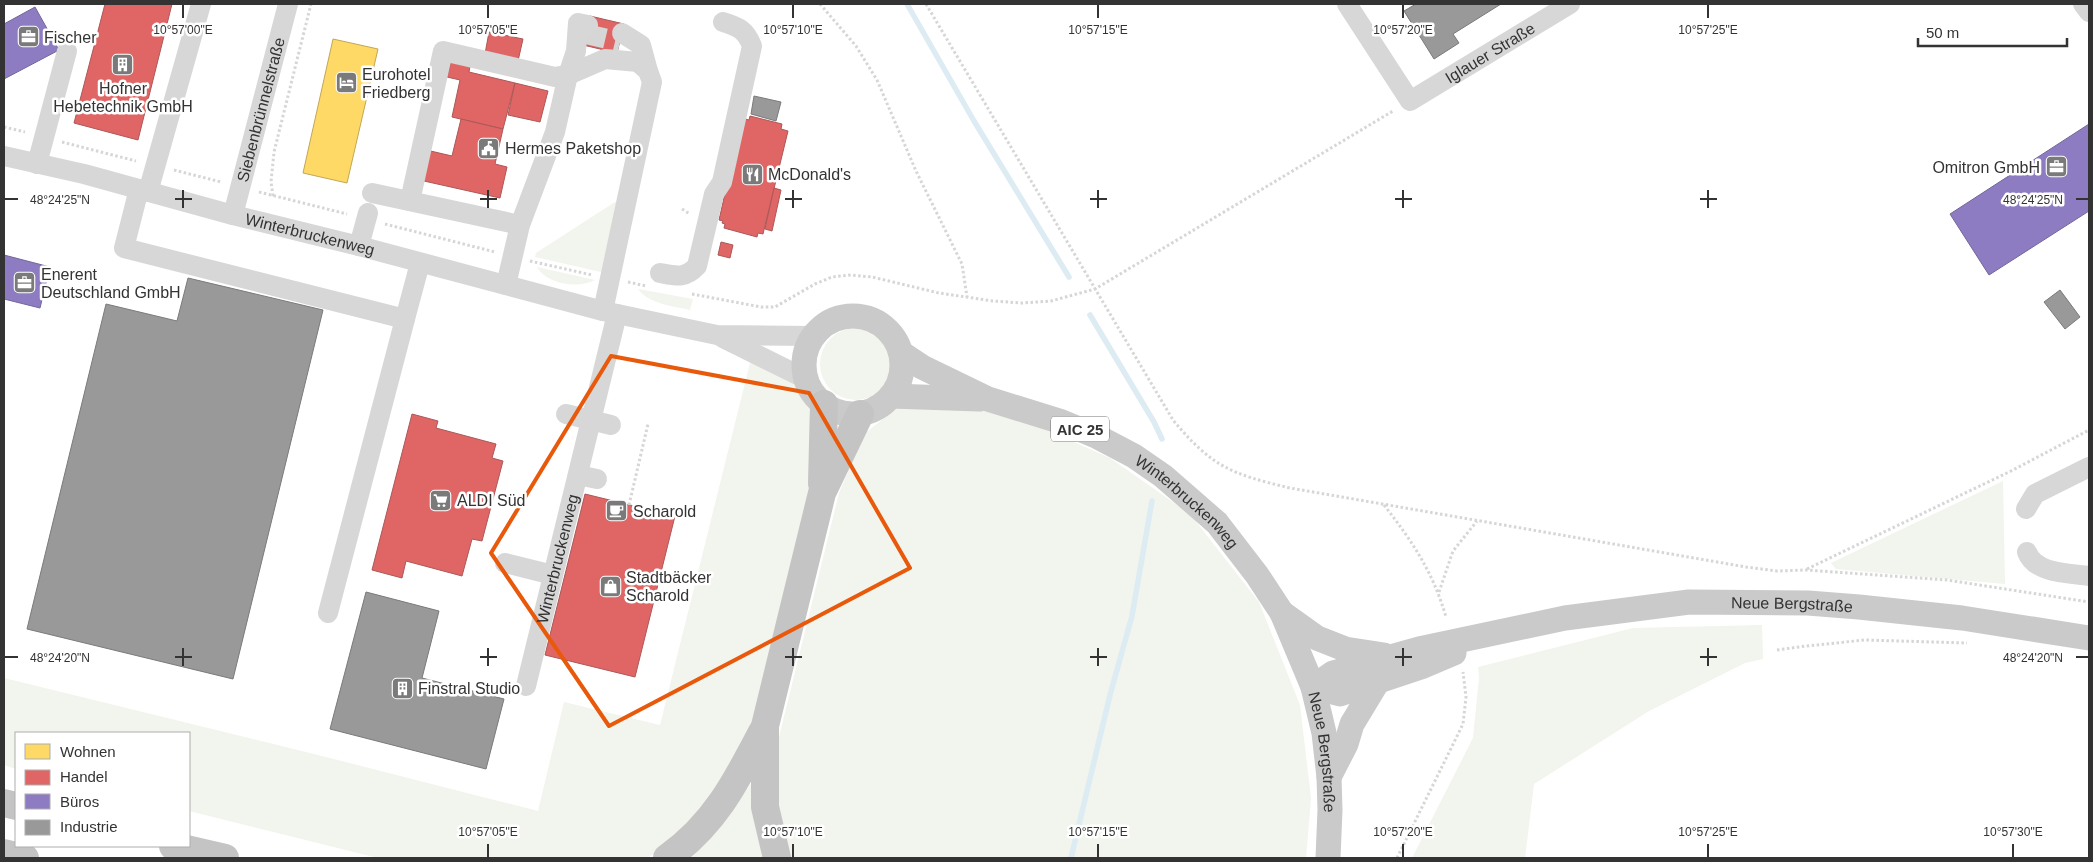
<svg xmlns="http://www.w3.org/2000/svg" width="2093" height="862" viewBox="0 0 2093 862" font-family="Arial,sans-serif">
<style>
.grass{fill:#f1f5ed}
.homes{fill:#ffd966;stroke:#c2a757}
.shops{fill:#e06666;stroke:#ac5757}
.offices{fill:#8e7cc3;stroke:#736698}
.industry{fill:#999;stroke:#7a7a7a}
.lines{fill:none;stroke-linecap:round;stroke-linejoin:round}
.stream{stroke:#ddebf3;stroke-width:5.5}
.minor-tunnel{stroke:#d6d6d6;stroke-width:20;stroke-dasharray:20 10;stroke-linecap:butt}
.path{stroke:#d6d6d6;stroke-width:3;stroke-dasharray:2.5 2.5;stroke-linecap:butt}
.minor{stroke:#d7d7d7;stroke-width:20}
.major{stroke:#cacaca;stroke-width:25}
.highway{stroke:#c4c4c4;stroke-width:28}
.marked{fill:none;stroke:#e8590c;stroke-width:4;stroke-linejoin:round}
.ticks{fill:none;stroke:#333;stroke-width:2}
.labels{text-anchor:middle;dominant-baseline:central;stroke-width:5;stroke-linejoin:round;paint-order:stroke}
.shield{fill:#fff;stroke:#707070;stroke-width:1}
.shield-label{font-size:15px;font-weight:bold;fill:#333}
.poi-label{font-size:16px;fill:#333;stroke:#fff;text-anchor:start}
.street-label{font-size:16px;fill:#333;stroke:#fff}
.ticks-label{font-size:12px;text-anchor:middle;fill:#333;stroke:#fff;stroke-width:5;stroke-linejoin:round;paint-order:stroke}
</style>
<rect width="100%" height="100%" fill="#fff"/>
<g class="grass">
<polygon points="615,202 617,203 601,272 535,257 536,253"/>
<path d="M 537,267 L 595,280 C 578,289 546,284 537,267 Z"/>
<path d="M 638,289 L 693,299 L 690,310 C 673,306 649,304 638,289 Z"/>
<circle cx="856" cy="364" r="36"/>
<polygon points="751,359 793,381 809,402 812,439 810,486 751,729 717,795 663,850 646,858 378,858 189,811 189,733 16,733 16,769 4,765 4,678 314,754 538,811 564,702 660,725"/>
<polygon points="958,404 1026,421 1110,458 1190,514 1259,602 1300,705 1311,798 1306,858 786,858 772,802 779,737 839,493 864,434 897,408"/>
<polygon points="2003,481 2005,584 1836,569 1831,563"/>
<polygon points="1762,625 1763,659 1745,663 1649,711 1534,784 1525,858 1412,858 1473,738 1479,678 1478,667 1633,628"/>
<polygon points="751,784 764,858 688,858 727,816"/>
</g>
<polygon class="homes" points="333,39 378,49 347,183 303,173"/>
<g class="shops">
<polygon points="105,4 172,4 138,140 74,123"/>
<polygon points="590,16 624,24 617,53 583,45"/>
<polygon points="489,32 523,39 518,61 485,54"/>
<polygon points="452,57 470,66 469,72 515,83 503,129 452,117 460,80 447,77"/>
<polygon points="515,83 548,91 540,122 508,115"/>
<polygon points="750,116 782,124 781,129 788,131 763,234 758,233 757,237 724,228 725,224 722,223 723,221 719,220 728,180 745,119 749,120"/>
<polygon points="461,119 503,129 495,164 507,167 500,198 415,179 422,149 452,156"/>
<polygon points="774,188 781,190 772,231 765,229"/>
<polygon points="721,242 733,245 730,258 718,255"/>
<polygon points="412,414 438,421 436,428 496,444 492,458 503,461 482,541 472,539 462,576 406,561 402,578 372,570"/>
<polygon points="585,494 675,516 635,677 545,655"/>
</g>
<g class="offices">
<polygon points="35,7 59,50 4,79 4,24"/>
<polygon points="2089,124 2089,211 1989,275 1950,214"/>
<polygon points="4,255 50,267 40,308 4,299"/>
</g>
<g class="industry">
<polygon points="1416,4 1501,4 1453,34 1459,43 1434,59 1404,11"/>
<polygon points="754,96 781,102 776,121 751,114"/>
<polygon points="188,278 323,310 233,679 27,629 106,304 177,321"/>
<polygon points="2060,290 2080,317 2065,329 2044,302"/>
<polygon points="366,592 439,611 422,678 504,699 486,769 330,729"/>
</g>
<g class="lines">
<g class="stream">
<polyline points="907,4 974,121 1069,277"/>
<polyline points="1090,315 1154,422 1162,439"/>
<polyline points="1071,858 1110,695 1132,616 1152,501"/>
</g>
<polyline class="minor-tunnel" points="586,34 620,42"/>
<g class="path">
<polyline points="820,4 856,46 877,80 916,171 962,264 967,297"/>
<path d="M 926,4 L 1173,420 C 1212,467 1231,474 1290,488 L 1746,567 L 1777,571 L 1806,570 L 1947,580 L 2089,602"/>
<polyline points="4,127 25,132"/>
<polyline points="62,142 136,161"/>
<polyline points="174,170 221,182"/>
<polyline points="259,192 347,214"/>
<polyline points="273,196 271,182 274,152 311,4"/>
<polyline points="682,209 690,214"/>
<polyline points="385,224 495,252"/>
<polyline points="530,261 592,275"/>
<polyline points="628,282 646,286"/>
<polyline points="692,294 761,307 775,307 815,284 832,277 851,275 872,277 939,293 993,301 1022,303 1051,301 1095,289 1393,111"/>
<polyline points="629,505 648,424"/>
<path d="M 1384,505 C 1412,541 1433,572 1446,617"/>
<polyline points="1807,569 2011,471 2089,430"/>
<polyline points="1439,592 1453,551 1477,521"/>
<polyline points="1777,650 1806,646 1865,640 1967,643"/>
<polyline points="1397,858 1463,724 1466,697 1463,672"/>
</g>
<g class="minor">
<path id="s1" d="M 1347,4 L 1410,101 L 1570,4"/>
<polyline points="2083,4 2089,12"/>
<polyline points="622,33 641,45 648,71"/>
<path id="s2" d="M 4,156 L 84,174 L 233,215 L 359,246 L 603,311 L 717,335 L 814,336"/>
<polyline points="37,164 67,51"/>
<polyline points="139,189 124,248 405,319 420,263"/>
<polyline points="148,192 201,4"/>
<polyline points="372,193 520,225"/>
<polyline points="410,201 443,51 555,77 568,75 605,59 638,62 648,71 652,82 603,311"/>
<path id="s3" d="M 233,215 L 288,4"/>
<polyline points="359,246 368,213"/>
<path d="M 660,273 C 676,276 685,279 697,266 L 714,194 L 722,182 L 752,46 C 746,30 739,27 723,22"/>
<polyline points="506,285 520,225 555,132 568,75 576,51 578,23 588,25"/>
<polyline points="723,338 806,379"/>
<polyline points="566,414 611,425"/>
<polyline points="578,475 597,479"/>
<polyline points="2026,509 2035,494 2089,467"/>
<path d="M 2027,552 C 2035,574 2069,573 2089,576"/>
<polyline points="505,563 553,575"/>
<polyline points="328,613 405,319"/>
<path id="s4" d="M 526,686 L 617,314"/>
</g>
<g class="major">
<circle cx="853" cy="365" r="49"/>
<path id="s5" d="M 901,353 L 922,367 L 988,399 L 1062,422 L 1096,436 L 1134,456 L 1163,476 L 1217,523 L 1257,575 L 1282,613 L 1313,687 L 1324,733 L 1329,777 L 1330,810 L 1328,858"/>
<polyline points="891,396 979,399"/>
<polyline points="1282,613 1317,638 1345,649 1384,655"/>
<path id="s6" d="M 1313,687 L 1333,673 L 1419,649 L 1565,618 L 1689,602 L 1808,603 L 1859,607 L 1962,618 L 2089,638"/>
<polyline points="1313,687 1340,694 1421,667 1454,653"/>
<polyline points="1329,777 1346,744 1352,724 1378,681"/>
</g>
<g class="highway">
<polyline points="822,483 824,404"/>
<polyline points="4,803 16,806"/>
<polyline points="173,846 225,858"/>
<polyline points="4,853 25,858"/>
<path d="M 667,858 C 714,825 736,782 762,732"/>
<polyline points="777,858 765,807 765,726 822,493 860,414"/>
</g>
</g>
<path class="marked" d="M 611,356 L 809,393 L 910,568 L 609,726 L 491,553 Z"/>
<path class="ticks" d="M 183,5 L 183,18M 488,5 L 488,18M 793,5 L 793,18M 1098,5 L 1098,18M 1403,5 L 1403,18M 1708,5 L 1708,18M 183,190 L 183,208M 488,190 L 488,208M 793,190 L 793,208M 1098,190 L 1098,208M 1403,190 L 1403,208M 1708,190 L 1708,208M 5,199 L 18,199M 175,199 L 192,199M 480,199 L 497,199M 785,199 L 802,199M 1090,199 L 1107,199M 1395,199 L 1412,199M 1700,199 L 1717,199M 2076,199 L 2088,199M 183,648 L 183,666M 488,648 L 488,666M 793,648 L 793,666M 1098,648 L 1098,666M 1403,648 L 1403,666M 1708,648 L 1708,666M 5,657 L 18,657M 175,657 L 192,657M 480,657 L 497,657M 785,657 L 802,657M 1090,657 L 1107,657M 1395,657 L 1412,657M 1700,657 L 1717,657M 2076,657 L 2088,657M 488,844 L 488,857M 793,844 L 793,857M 1098,844 L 1098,857M 1403,844 L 1403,857M 1708,844 L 1708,857M 2013,844 L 2013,857"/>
<defs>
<symbol id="office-square" viewBox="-11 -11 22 22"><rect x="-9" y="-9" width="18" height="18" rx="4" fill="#7a7a7a" stroke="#fff"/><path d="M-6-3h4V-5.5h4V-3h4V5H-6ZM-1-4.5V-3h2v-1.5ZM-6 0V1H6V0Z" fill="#fff"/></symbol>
<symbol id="building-square" viewBox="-11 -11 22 22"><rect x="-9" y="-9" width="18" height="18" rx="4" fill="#7a7a7a" stroke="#fff"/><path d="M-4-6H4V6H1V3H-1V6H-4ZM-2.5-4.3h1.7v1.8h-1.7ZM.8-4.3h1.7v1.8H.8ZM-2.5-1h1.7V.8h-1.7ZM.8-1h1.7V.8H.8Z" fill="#fff"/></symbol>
<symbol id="hotel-square" viewBox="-11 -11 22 22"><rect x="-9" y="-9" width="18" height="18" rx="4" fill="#7a7a7a" stroke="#fff"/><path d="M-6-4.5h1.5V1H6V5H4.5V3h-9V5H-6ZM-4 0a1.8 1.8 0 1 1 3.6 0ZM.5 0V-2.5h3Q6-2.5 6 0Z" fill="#fff"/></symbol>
<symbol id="civic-square" viewBox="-11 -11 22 22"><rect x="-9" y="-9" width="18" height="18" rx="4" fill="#7a7a7a" stroke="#fff"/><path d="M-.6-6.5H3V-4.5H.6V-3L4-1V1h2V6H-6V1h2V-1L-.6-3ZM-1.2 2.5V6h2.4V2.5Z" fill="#fff"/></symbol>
<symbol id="restaurant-square" viewBox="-11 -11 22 22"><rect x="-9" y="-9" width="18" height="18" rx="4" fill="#7a7a7a" stroke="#fff"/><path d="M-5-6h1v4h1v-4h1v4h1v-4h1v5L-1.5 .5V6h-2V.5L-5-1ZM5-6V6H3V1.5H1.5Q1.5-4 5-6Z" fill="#fff"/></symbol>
<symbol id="supermarket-square" viewBox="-11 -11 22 22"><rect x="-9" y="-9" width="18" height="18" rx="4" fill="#7a7a7a" stroke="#fff"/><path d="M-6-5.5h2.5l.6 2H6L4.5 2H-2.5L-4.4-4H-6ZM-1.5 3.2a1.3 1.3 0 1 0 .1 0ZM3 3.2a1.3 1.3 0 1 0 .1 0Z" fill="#fff"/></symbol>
<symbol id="cafe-square" viewBox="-11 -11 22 22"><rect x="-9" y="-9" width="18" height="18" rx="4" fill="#7a7a7a" stroke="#fff"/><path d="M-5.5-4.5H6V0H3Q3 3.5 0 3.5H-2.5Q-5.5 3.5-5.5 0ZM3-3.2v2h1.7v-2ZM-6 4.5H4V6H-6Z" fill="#fff"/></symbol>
<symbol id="shop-square" viewBox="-11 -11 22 22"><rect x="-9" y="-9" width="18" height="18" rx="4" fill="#7a7a7a" stroke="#fff"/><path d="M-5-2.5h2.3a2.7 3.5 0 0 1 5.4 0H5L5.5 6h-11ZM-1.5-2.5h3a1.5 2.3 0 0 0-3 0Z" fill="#fff"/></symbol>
</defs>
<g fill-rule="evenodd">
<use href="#office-square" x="16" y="24" width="25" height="25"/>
<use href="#building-square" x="110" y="52" width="25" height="25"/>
<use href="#hotel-square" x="334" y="70" width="25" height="25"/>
<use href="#civic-square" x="476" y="136" width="25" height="25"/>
<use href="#office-square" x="2044" y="154" width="25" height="25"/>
<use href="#restaurant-square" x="740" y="162" width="25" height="25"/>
<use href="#office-square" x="12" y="270" width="25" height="25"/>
<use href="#supermarket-square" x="428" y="488" width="25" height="25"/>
<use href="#cafe-square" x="604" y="498" width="25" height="25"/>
<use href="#shop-square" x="598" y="574" width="25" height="25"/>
<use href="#building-square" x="390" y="676" width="25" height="25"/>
</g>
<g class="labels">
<rect class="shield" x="1051" y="416.5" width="58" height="25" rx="4"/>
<g class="shield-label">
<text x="1080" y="429">AIC 25</text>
</g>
<g class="poi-label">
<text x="44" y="37">Fischer</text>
<text x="362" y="74">Eurohotel<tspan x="362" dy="18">Friedberg</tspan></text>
<text x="123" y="88" text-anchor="middle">Hofner<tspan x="123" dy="18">Hebetechnik GmbH</tspan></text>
<text x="505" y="148">Hermes Paketshop</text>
<text x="2040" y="167" text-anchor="end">Omitron GmbH</text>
<text x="768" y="174">McDonald's</text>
<text x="41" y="274">Enerent<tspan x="41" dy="18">Deutschland GmbH</tspan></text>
<text x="457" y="500">ALDI Süd</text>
<text x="633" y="511">Scharold</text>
<text x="626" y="577">Stadtbäcker<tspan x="626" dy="18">Scharold</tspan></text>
<text x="418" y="688">Finstral Studio</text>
</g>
<g class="street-label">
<text stroke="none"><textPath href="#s1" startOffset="209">Iglauer Straße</textPath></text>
<text stroke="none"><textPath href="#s3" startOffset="109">Siebenbrünnelstraße</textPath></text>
<text stroke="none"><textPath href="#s2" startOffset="316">Winterbruckenweg</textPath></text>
<text stroke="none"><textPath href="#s5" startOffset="326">Winterbruckenweg</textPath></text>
<text stroke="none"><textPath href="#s4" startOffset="131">Winterbruckenweg</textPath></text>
<text stroke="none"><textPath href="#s6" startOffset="491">Neue Bergstraße</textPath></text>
<text stroke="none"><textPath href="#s5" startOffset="620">Neue Bergstraße</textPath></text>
</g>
</g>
<g class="ticks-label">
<text x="183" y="34">10°57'00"E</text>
<text x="488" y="34">10°57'05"E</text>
<text x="793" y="34">10°57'10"E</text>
<text x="1098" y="34">10°57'15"E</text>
<text x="1403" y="34">10°57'20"E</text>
<text x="1708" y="34">10°57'25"E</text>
<text x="60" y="204">48°24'25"N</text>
<text x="2033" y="204">48°24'25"N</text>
<text x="60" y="662">48°24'20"N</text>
<text x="2033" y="662">48°24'20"N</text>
<text x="488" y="836">10°57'05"E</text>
<text x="793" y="836">10°57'10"E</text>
<text x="1098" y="836">10°57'15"E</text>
<text x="1403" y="836">10°57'20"E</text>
<text x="1708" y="836">10°57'25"E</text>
<text x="2013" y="836">10°57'30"E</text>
</g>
<rect width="2093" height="862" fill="none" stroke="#333333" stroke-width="10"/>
<rect x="15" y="732" width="175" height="115" fill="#ffffff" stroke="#adadad"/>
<rect x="25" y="744" width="25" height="15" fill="#ffd966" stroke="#adadad"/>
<text x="60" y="757" font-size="15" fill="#333333">Wohnen</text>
<rect x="25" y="770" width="25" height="15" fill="#e06666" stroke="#adadad"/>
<text x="60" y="782" font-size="15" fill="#333333">Handel</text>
<rect x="25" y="794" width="25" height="15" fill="#8e7cc3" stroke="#adadad"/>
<text x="60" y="807" font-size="15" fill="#333333">Büros</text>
<rect x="25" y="820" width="25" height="15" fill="#999999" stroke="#adadad"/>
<text x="60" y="832" font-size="15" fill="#333333">Industrie</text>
<path d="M1918 38v8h149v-8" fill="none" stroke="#333333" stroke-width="2.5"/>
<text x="1926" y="38" font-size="15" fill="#333333" stroke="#ffffff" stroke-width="4" paint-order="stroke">50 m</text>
</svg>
